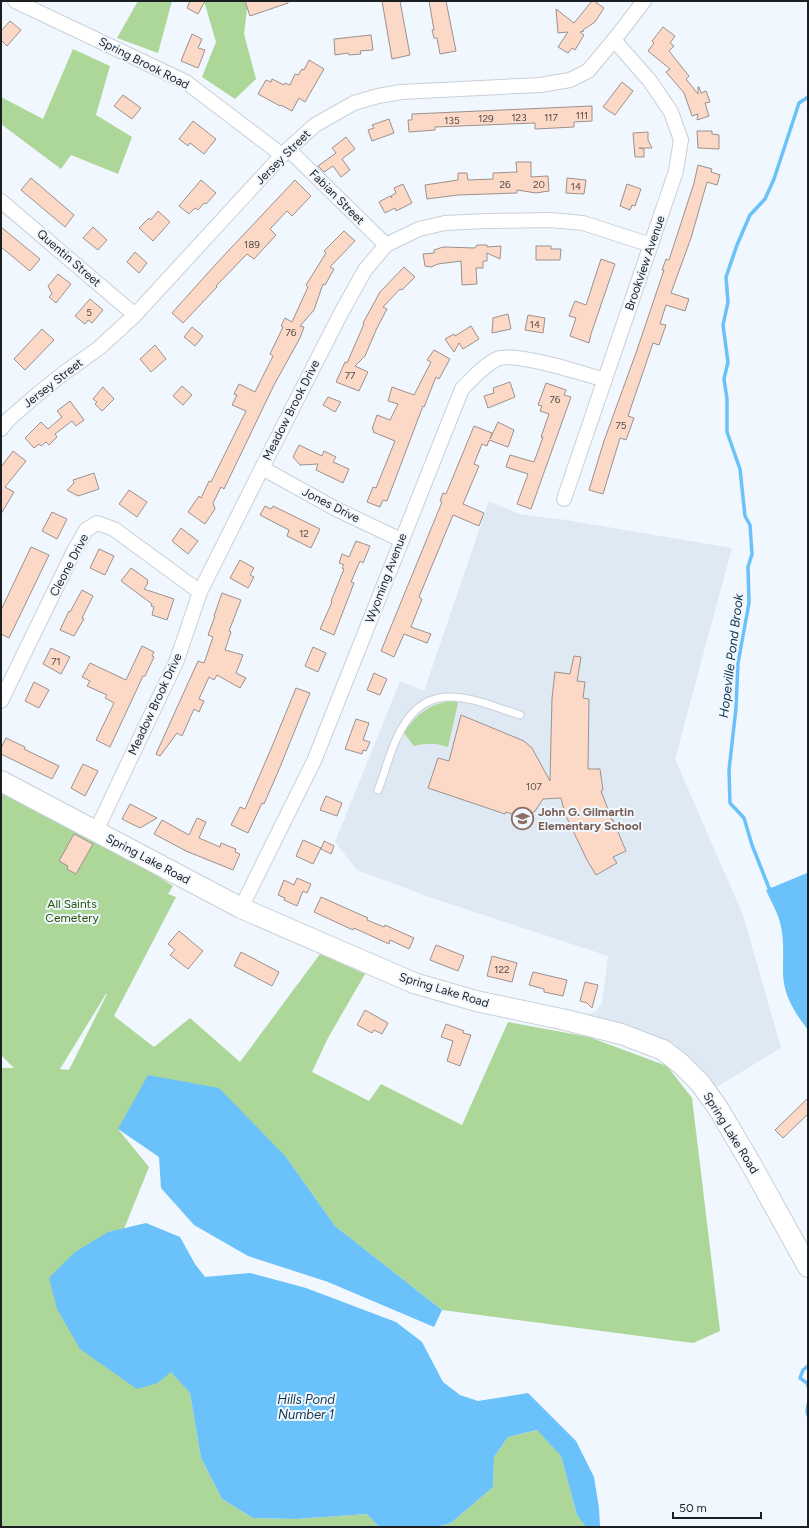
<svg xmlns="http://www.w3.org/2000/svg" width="809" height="1528" viewBox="0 0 809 1528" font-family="Figtree,sans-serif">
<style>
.built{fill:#dee9f4}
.green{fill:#acd799;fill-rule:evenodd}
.water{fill:#6bc1fa}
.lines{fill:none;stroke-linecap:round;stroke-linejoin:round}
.stream{stroke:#6bc1fa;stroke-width:3.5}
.building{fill:#fcd8c7;stroke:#9c918d}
.lane-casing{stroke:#c8d0d8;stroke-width:9}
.street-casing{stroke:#c8d0d8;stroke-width:16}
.secondary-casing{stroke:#c8d0d8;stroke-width:22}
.lane{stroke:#fff;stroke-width:7}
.street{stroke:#fff;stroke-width:14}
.secondary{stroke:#fff;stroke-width:20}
.labels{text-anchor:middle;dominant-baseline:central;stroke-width:4;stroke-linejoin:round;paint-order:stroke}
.number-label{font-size:10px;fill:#544d4b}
.street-label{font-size:12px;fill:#1c1f22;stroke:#f1f7fe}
.education-label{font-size:12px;font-weight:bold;fill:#785e54;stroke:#f1f7fe;text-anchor:start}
.park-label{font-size:12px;fill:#245300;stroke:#f1f7fe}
.water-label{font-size:13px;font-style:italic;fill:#0f344b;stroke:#f1f7fe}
</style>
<rect width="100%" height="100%" fill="#f1f7fe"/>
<polygon class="built" points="489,501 519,514 566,520 732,548 675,759 743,915 781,1048 715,1088 662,1041 634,1028 589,1014 596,1011 602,1003 608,956 432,898 357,870 335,842 400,681 424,691"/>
<g class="green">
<polygon points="138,1 172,1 158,53 117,38"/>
<polygon points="204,1 248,1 244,34 256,79 235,99 202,77 216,42"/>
<polygon points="73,49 110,66 96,115 132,137 118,174 71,155 61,169 1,124 1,97 43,119"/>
<path d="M 454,701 L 458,703 L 448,747 C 436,743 427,743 414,746 L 404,733 C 416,714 432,702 454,701 Z"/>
<path d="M 1,792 L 137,863 L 173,886 L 168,894 L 176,897 L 114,1016 L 154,1047 L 190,1018 L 240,1062 L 320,954 L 365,974 L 328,1038 L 312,1072 L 369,1101 L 381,1084 L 462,1125 L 508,1022 L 589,1037 L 667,1066 L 692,1098 L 720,1331 L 693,1343 L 442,1310 L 335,1226 L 286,1157 L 118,1129 L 149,1167 L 124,1229 L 108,1232 L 158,1383 L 171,1371 L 190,1393 L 201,1458 L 222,1499 L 253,1518 L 296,1519 L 367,1514 L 379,1527 L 1,1527 L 1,1068 L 14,1068 L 1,1055 ZM 107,994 L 69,1070 L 60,1069 L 106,994 Z"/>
<polygon points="538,1430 561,1456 577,1515 586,1527 437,1527 451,1523 493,1487 494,1457 508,1437"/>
</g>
<g class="water">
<path d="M 807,873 L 808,874 L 808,1030 C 794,1012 782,993 783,969 C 783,955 784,940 781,927 C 779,914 771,902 766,890 Z"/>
<polygon points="148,1075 219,1088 286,1157 335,1226 442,1310 434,1327 328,1282 248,1256 194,1225 161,1188 159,1157 118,1129"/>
<polygon points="146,1223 180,1237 195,1264 205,1277 250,1273 306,1288 396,1322 422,1342 443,1382 460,1395 478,1401 528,1393 576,1441 594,1477 599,1508 600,1527 586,1527 577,1515 561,1456 537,1430 508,1437 494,1457 493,1487 451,1523 437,1527 379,1527 367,1514 296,1519 253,1518 222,1499 201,1458 190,1393 171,1372 158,1383 137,1389 80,1349 57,1309 49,1278 75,1252 108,1232"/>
</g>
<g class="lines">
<g class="stream">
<polyline points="773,891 769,888 752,845 744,818 730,803 729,770 736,708 738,663 749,603 748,567 752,554 750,525 745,516 740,469 727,432 727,399 724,379 728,362 723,325 728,302 726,277 737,245 750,215 765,199 774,179 799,103 808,97"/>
<polyline points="808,1366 803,1370 800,1378 807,1383 808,1386"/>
<polyline points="808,1405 807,1412 808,1415"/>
</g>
</g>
<g class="building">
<polygon points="190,1 205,1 198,14 187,8"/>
<polygon points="245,1 288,1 288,3 250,16"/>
<polygon points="382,1 400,1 410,55 392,59"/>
<polygon points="429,1 446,1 456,51 440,54 437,38 434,38 432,30 434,30"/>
<polygon points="592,1 594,1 604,8 595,22 583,30 584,31 580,32 584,35 575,50 572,48 568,53 558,47 568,32 558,33 556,9 574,23"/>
<polygon points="10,21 21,30 7,46 1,40 1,31"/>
<polygon points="663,27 675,36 670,43 674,46 669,51 689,76 686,79 698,94 698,87 699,87 701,93 706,91 710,102 705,103 709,116 697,120 698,114 692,116 684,93 666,72 670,69 648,51 654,43 652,41"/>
<polygon points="192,34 202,39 198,48 205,50 198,68 181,61"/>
<polygon points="371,35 373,50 360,51 361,54 349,55 348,53 335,55 334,39"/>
<polygon points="309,60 324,69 305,102 299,98 292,111 281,105 280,106 258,94 266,80 271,82 272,79 284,85 285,83 290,85 295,74 298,75 302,69 304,70"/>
<polygon points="622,82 633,91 615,115 603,107"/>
<polygon points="123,95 141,108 132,119 114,106"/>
<polygon points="592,106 592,121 574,122 574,127 535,129 535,123 435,127 435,130 409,132 408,120 412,120 412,114"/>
<polygon points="389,119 394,133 372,141 368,130 374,128 372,125"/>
<polygon points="193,121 216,139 204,154 190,143 188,146 179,139"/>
<polygon points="697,131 712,131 712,134 719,135 719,149 698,148"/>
<polygon points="648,132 648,140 652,148 639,148 644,149 644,157 635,157 633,133"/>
<polygon points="346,137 355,149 342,159 350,170 341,177 333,166 324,172 318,166 336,153 332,148"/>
<polygon points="516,162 531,162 531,177 548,176 549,191 536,193 517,190 517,193 458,195 427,199 425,185 458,180 458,173 467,173 468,180 493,179 493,173 517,172"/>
<polygon points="698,165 712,169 711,172 720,175 717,185 707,182 691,238 671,293 689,299 685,311 666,305 660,324 666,325 659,345 653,343 628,416 634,418 626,440 620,438 603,494 589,490 604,441 637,350 664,270 662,270 666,259 669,260 694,183"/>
<polygon points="31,178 74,215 65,227 21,190"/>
<polygon points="567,178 586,180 584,194 566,193"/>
<polygon points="201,180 216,193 206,204 204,203 198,210 195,208 189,214 179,206"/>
<polygon points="295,180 311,196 292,216 287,211 270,229 276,235 254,259 247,254 216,286 217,287 183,323 172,313 215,265"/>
<polygon points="403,184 412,203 396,211 395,208 385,213 379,202 390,196 392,198 391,196 396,193 394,188"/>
<polygon points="627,184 641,189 635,206 632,205 630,210 620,206"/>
<polygon points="158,211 170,222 153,241 139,228 149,218 151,220"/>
<polygon points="1,227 40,259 30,271 1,247"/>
<polygon points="93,227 107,240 98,250 83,238"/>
<polygon points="344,231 355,241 330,267 334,269 325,285 323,284 314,310 300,326 304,327 300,338 274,385 224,489 221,487 213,503 215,509 205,524 188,512 199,496 201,498 209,481 211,482 246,411 232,405 237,395 234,394 239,384 255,392 273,356 270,354 283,327 281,326 285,318 292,322 308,287 306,285 326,253 324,251"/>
<polygon points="477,245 487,245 487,247 501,246 500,259 487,253 487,261 483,261 483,268 476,268 477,284 462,285 461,261 438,264 431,267 425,266 423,254 434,253 434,250 443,247 475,248"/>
<polygon points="536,246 551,246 551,249 561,249 560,260 536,260"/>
<polygon points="135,252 147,263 139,273 127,262"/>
<polygon points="601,259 615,264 591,334 589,343 570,336 576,318 569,316 575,301 586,305"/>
<polygon points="404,267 415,277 402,290 400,289 383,307 387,309 376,330 365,356 355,366 368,372 359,391 336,382 345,362 347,363 364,324 363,323 380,292"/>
<polygon points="58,274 71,284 56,303 49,297 52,294 48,286"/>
<polygon points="90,299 103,310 92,323 88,320 85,324 75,316"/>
<polygon points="508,314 511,329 492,333 493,318"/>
<polygon points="528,315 545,318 543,333 525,330"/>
<polygon points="471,326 479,339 463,349 459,343 454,352 445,339 454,334 455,336"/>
<polygon points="192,327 203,336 195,346 184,337"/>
<polygon points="42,329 54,340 25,370 14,359"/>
<polygon points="155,345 166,359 151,372 140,359"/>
<polygon points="434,350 450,359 439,379 436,377 424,407 423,406 387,501 383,500 380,507 367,502 373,487 376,488 395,441 373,432 374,430 372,429 377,415 390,420 398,404 388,401 392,387 414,395 431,362 427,360"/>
<polygon points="510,382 515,397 488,408 484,396 494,393 493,388"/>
<polygon points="546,383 566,390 564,395 571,397 531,509 517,504 528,474 506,467 510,455 534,462 543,437 541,437 549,414 540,411 542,406 538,405"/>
<polygon points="182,386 192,395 183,405 173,396"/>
<polygon points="103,387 114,399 102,411 95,404 97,402 93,399"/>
<polygon points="328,397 341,402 335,412 323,405"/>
<polygon points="70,401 84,420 76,426 72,421 55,434 57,437 49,445 46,442 41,446 39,444 34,448 25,438 41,422 48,429 62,417 57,411"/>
<polygon points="498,422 514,430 508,447 489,440 487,446 482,444 474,464 479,466 463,504 484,513 479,526 453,515 419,597 422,599 411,627 431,634 427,643 404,634 394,657 381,651 442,502 440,501 443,493 446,494 474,426 492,433 490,439"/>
<polygon points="299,445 322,456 324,451 336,457 333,462 349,469 343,483 316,470 318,464 300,465 293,457"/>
<polygon points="13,451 26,461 5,487 14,492 1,514 1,467"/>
<polygon points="94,473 99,489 78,496 67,490 74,483 73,480"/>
<polygon points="129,490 147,502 137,517 119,504"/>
<polygon points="265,506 271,509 273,506 320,529 311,548 287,536 289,530 260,515"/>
<polygon points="52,512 67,519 57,539 42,531"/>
<polygon points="181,528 198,541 188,554 172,541"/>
<polygon points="356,541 370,546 363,563 360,561 351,582 354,583 334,635 320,629 332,602 331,601 344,569 342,568 344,565 339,563 342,554 349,557"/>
<polygon points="31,547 49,555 9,638 1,634 1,610"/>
<polygon points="99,549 114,556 105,575 90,568"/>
<polygon points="240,560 254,568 250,575 254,577 248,588 230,578"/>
<polygon points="131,568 148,580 147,582 148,583 144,589 174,599 167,620 152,615 154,607 151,606 152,604 121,581"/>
<polygon points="82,590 93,596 82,618 84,619 74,636 60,630 69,611 70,612"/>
<polygon points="222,593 241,600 229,631 231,632 225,650 243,655 236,673 246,678 240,688 217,675 214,680 209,677 199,699 204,701 199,712 194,709 182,736 177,733 160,756 156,754 198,661 204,663 213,637 208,635 215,616 214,616"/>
<polygon points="142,646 154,652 152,656 154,657 145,676 143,676 110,747 96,740 114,703 105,698 107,695 87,686 90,681 82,677 90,663 126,680"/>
<polygon points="313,647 326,653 318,672 305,666"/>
<polygon points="51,648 70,657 61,674 43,664"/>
<polygon points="574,656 581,657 577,681 585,682 583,698 589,699 588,769 600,769 603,790 601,791 612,820 613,820 626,851 613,857 617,863 596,875 587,860 565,814 561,798 543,799 535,811 528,816 522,817 506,812 505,814 428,788 438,758 449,761 461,715 524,741 532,748 550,781 552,698 555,672 570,674"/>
<polygon points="374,673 387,679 380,695 367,690"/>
<polygon points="34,682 49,690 39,708 25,701"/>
<polygon points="296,688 310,693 278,772 264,804 262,803 248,833 231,825 240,807 245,809 271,749"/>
<polygon points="356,719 369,723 363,740 370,742 366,751 363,750 362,754 345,749"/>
<polygon points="6,738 25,747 24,749 59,766 52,779 1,754 1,748"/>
<polygon points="83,764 98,771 85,796 71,788"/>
<polygon points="326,796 342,803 337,816 320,810"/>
<polygon points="130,804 157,818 140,828 122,819"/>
<polygon points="197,818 206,822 199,838 220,847 221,843 236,849 235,852 240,854 233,870 186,851 154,834 162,820 189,835"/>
<polygon points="74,834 93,844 76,874 67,869 68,866 59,861"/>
<polygon points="303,840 321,848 313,864 296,856"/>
<polygon points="324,841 334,846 331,854 321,849"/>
<polygon points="297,878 311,884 307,893 303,891 297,906 284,900 285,898 278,895 284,880 294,885"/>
<polygon points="321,897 368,918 367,920 384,927 385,925 414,938 409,949 390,940 389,944 354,928 353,930 314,912"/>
<polygon points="179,931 203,951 188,969 170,955 175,950 168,944"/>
<polygon points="436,945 464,956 458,971 430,960"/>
<polygon points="241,952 279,972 272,986 234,966"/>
<polygon points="492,956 517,963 512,982 487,976"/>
<polygon points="533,972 567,980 563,996 544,992 544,989 529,985"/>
<polygon points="585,982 598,985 592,1008 587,1003 580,1001"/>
<polygon points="365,1010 388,1023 382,1034 374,1030 372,1033 357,1025"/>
<polygon points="446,1024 464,1031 463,1033 471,1035 460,1066 447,1061 453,1041 441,1037"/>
<polygon points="808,1098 808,1114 783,1138 775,1130"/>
</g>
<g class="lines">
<defs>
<path id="lane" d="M 378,790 C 385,773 389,754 397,738 C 425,675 470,699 520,715"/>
<g id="street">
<polyline points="15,1 186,82 282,155"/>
<polyline points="289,150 386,245"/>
<polyline points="1,201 135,315"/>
<polyline points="1,429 8,420 33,398 64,373 99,348 135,315 282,155 315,125 354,103 378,96 401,92 540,85 570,80 588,71 614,40 644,1"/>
<polyline points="262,468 336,509 401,540"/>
<polyline points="564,499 676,171 681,140 671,112 650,81 614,40"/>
<polyline points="1,701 73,553 86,530 97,523 114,529 200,592"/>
<polyline points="96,831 177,660 200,592 262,468 341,313 365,270 386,245 419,229 445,223 486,221 550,220 583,223 651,245"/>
<path d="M 241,908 L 314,761 L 462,389 C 472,379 483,366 497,359 C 515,351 584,374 605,380"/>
</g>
<polyline id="secondary" points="1,781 241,908 414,983 476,1001 566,1020 621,1034 663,1050 681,1064 700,1083 718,1108 751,1164 808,1267"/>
</defs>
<use href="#lane" class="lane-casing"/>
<use href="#street" class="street-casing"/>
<use href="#secondary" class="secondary-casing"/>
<use href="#lane" class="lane"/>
<use href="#street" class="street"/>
<use href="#secondary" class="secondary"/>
</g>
<defs>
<symbol id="school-ring" viewBox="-11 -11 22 22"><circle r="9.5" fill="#f1f7fe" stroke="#8d6e63" stroke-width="1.5"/><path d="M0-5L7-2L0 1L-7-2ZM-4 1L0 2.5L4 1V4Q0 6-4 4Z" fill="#8d6e63"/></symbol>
</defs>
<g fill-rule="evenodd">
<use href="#school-ring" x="510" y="806" width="25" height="25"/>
</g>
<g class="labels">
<g class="number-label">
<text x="582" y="115">111</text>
<text x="519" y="117">123</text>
<text x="551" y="117">117</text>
<text x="486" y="118">129</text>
<text x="452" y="120">135</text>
<text x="505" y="184">26</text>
<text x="539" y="184">20</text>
<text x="576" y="186">14</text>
<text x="252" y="244">189</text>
<text x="89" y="312">5</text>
<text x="535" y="324">14</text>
<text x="291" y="332">76</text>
<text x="350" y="375">77</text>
<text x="555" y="399">76</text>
<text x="621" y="425">75</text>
<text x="304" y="533">12</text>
<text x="56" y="661">71</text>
<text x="534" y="786">107</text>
<text x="502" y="969">122</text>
</g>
<g class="street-label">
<text transform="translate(144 63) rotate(27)">Spring Brook Road</text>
<text transform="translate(283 157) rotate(-45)">Jersey Street</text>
<text transform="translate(337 197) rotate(45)">Fabian Street</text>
<text transform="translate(69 258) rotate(41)">Quentin Street</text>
<text transform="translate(645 263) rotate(-71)">Brookview Avenue</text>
<text transform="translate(53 383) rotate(-38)">Jersey Street</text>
<text transform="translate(291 410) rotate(-63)">Meadow Brook Drive</text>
<text transform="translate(331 505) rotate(27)">Jones Drive</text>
<text transform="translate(69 565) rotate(-62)">Cleone Drive</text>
<text transform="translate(386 578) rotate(-69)">Wyoming Avenue</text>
<text transform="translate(155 704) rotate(-65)">Meadow Brook Drive</text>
<text transform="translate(148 859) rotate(28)">Spring Lake Road</text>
<text transform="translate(444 990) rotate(17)">Spring Lake Road</text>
<text transform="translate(731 1133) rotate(58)">Spring Lake Road</text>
</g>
<g class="education-label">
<text x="538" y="812">John G. Gilmartin<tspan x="538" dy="14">Elementary School</tspan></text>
</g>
<g class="park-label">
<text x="72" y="904">All Saints<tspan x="72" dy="14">Cemetery</tspan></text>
</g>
<g class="water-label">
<text transform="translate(731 656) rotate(-83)">Hopeville Pond Brook</text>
<text x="306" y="1399">Hills Pond<tspan x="306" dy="15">Number 1</tspan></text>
</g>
</g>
<rect width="809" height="1528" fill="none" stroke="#1c1f22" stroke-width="4"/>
<path d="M673 1512v6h88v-6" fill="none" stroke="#1c1f22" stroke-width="2"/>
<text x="679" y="1512" font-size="12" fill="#1c1f22" stroke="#f1f7fe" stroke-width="3" paint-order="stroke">50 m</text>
</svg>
